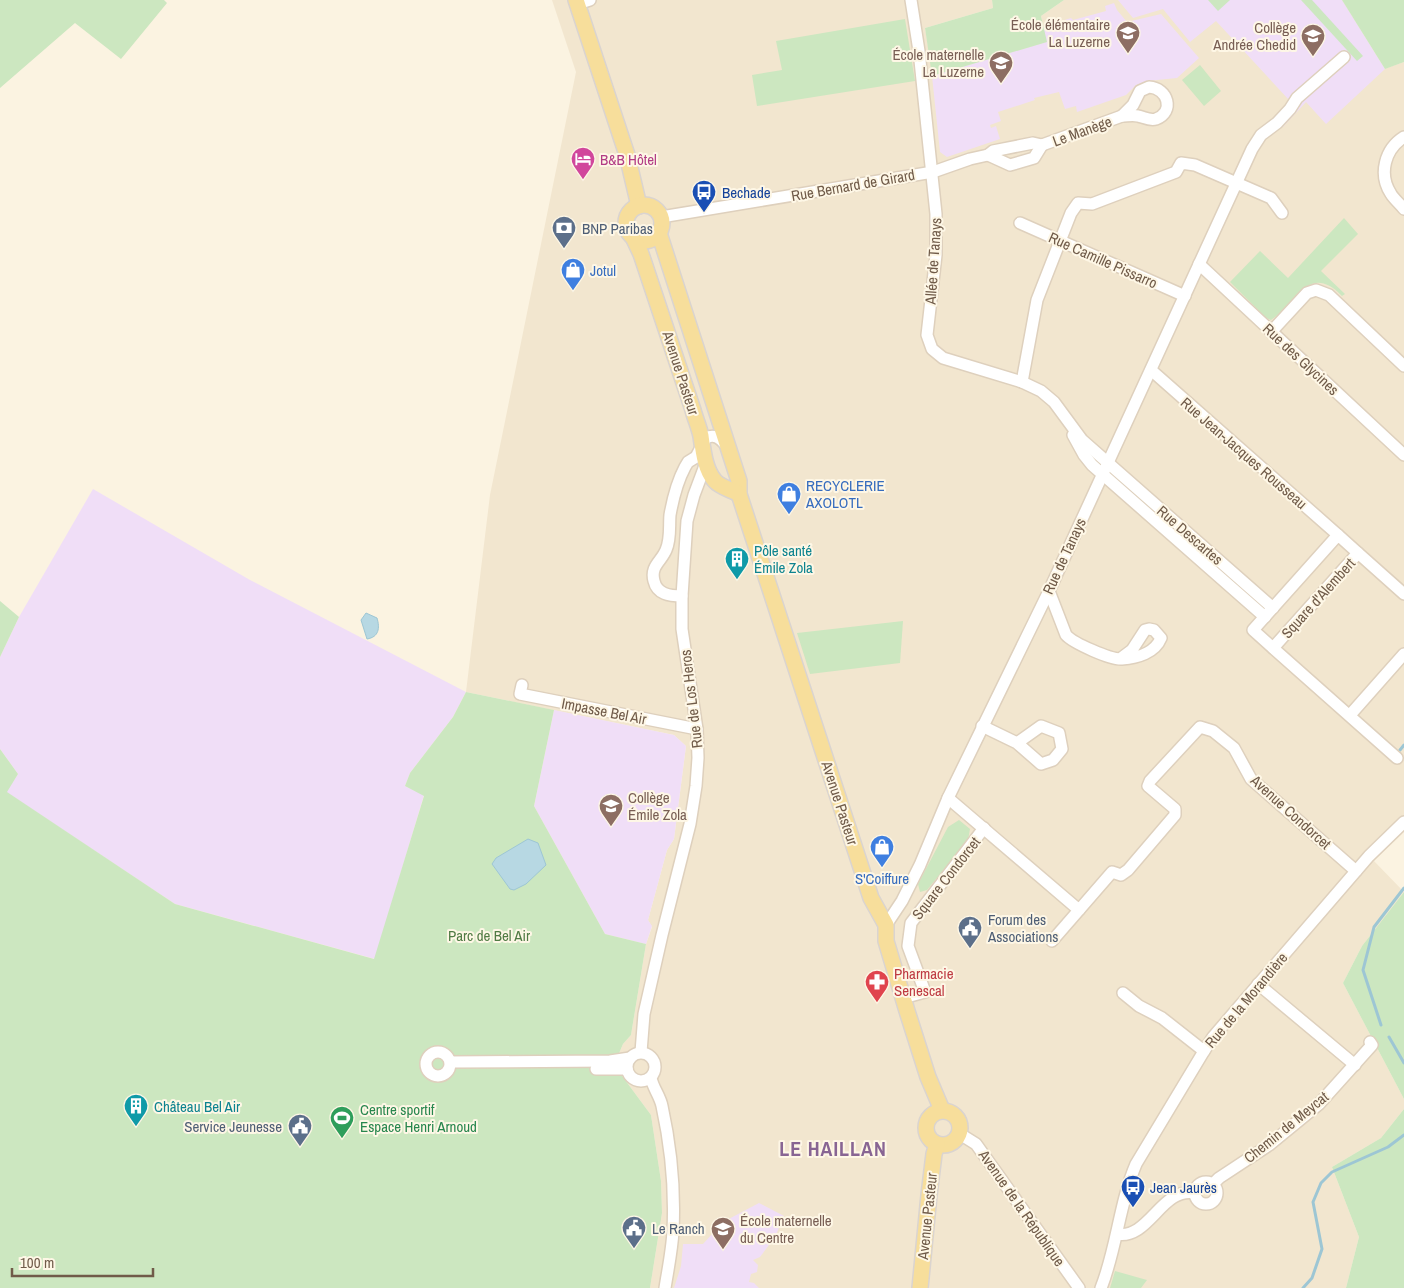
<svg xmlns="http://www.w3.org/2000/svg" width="1404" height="1288" viewBox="0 0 1404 1288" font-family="'Archivo Narrow',sans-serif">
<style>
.residential{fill:#f2e6cf}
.education{fill:#f0def7}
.green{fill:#cce7c0}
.water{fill:#b7d8e3;stroke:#9dc6d4}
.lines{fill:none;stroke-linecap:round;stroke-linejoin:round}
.stream{stroke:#9dc6d4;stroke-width:3}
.minor-casing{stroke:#ded0bd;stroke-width:14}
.major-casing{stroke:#dad4d0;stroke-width:18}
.minor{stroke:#fff;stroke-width:11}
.major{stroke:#f7de9b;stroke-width:15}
.labels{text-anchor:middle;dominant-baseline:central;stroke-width:4;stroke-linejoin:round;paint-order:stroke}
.education-label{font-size:15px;fill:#785e54;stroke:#fef7e6;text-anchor:end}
.street-label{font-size:15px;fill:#705b49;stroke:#fef7e6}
.hotel-label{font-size:15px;fill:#b23c85;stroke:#fef7e6;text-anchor:start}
.transit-label{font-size:15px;fill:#164399;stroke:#fef7e6;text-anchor:start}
.service-label{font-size:15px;fill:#4e5e75;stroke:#fef7e6;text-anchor:start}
.shop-label{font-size:15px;fill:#366cbe;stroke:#fef7e6;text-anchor:start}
.culture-label{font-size:15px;fill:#0d838f;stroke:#fef7e6;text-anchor:start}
.park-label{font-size:15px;fill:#507b44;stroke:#fef7e6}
.health-label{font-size:15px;fill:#be3a42;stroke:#fef7e6;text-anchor:start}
.leisure-label{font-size:15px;fill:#27864d;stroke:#fef7e6;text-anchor:start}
.district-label{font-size:20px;font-weight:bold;letter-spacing:1px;fill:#886593;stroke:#fef7e6}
</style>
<rect width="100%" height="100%" fill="#fbf3e1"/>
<polygon class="residential" points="552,0 992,0 993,8 925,28 933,76 1046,42 1041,16 1064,0 1342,0 1384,69 1404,62 1404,832 1374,861 1404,892 1362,946 1343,983 1404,1099 1404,1109 1381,1138 1332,1167 1359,1237 1346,1288 650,1288 662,1213 661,1181 651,1115 614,1065 623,1044 631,1035 646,944 652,927 648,920 667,850 674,839 686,746 674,735 466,692 490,495 576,72"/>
<g class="education">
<polygon points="1118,0 1342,0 1385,69 1326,124 1306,102 1283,127 1274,121 1289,100 1216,21 1190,42 1163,9 1133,18"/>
<polygon points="1114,3 1117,10 1127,22 1161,14 1199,58 1177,78 1147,81 1136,85 1126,95 1077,112 1076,106 1065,109 1059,92 1034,98 1035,100 998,112 1001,121 990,125 991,128 996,126 1000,139 947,157 940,152 932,76 1046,42 1043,27 1071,18 1073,20 1106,11 1105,6"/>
<polygon points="93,489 250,580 466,692 453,717 410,773 405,786 424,795 375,959 175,904 6,792 18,774 0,749 0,657 19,617"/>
<polygon points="554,710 674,735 686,746 674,839 667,850 648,920 652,926 646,944 605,934 534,806"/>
<polygon points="759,1203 784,1216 775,1237 760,1257 753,1260 758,1265 757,1272 751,1274 749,1282 754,1283 759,1288 674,1288 681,1266 683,1244 703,1244 723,1222"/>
</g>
<g class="green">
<polygon points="0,0 164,0 167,3 121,59 75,23 0,88"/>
<polygon points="992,0 1064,0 1041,16 1047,42 932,76 925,28 993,8"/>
<polygon points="1208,0 1230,0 1218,11"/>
<polygon points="1301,0 1312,0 1363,56 1357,61"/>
<polygon points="1342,0 1404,0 1404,62 1385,69"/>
<polygon points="905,19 915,81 757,106 752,75 782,70 776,41"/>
<polygon points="1200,65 1221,91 1204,106 1182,80"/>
<path d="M 1344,218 L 1358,234 L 1321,271 L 1345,294 L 1342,296 C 1308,261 1295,305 1271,320 L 1266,318 L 1230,282 L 1260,251 L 1288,278 Z"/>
<polygon points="0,601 19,617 0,657"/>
<polygon points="903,621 900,663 810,674 797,633"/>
<polygon points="466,692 554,710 534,806 605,934 646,944 631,1035 623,1044 614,1065 651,1115 661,1181 662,1213 650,1288 0,1288 0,749 18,774 7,792 175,904 374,959 424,796 405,786 410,773 453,717"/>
<polygon points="959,820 970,829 968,840 927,890 920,892 918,884 948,827"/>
<polygon points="1404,892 1404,1099 1343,983 1362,946"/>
<polygon points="1404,1109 1404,1288 1346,1288 1359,1237 1332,1167 1381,1138"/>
<polygon points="1115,1271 1147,1280 1141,1288 1110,1288"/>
</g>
<g class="water">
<path d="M 366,613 L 377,618 C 380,628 379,637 367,639 L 361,620 Z"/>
<polygon points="528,839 538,843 546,865 526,884 514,890 510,889 492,864 496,858"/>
</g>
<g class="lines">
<g class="stream">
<polyline points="1400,750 1404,745"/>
<polyline points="1381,1025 1363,970 1374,927 1404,888"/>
<polyline points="1389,1037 1404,1063"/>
<polyline points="1303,1288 1312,1278 1322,1249 1313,1202 1321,1183 1332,1172 1388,1147 1404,1135"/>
</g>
<defs>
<g id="minor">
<polyline points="911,0 919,51 936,214 936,255 927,335 932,349 943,358 1022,382 1041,391 1054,402 1082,440 1273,608"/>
<polyline points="577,4 590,0"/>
<path d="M 1149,87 C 1168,88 1175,112 1156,119 C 1149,121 1144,117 1138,116 C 1133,115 1127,116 1122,116 L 1133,105 L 1140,91 Z"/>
<path d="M 1404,137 C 1385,149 1378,174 1391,194 C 1394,199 1400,204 1404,209"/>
<polyline points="988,155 1010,165 1034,158 1042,145"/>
<polyline points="661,217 933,172 970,159 988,155 993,151 1033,143 1042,145 1122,116"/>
<polyline points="1020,223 1185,296"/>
<polyline points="1199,264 1404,455"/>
<polyline points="1271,332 1307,293 1316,290 1329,295 1404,366"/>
<polyline points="1151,370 1338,535"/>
<polyline points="1022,382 1037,300 1071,213 1078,203 1092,204 1176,172 1181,163 1195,165 1271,198 1282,213"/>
<polyline points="1073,435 1084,455 1092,465 1265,617"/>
<polygon points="1338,535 1358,553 1273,648 1253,630"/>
<polyline points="1358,553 1404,594"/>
<path d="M 1049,591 L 1066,635 C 1073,643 1111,660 1122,659 C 1137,658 1155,653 1161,638 L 1154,630 L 1149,629 L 1145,630 L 1132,650 L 1120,659"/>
<path d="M 682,596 C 669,596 657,594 654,581 C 650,566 661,562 666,550 C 671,539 669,526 670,515 C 673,498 677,482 685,467 L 688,462 L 696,457 L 706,438 C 716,433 721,440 728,447"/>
<polyline points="1273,648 1397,758"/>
<polyline points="522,685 520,694 697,729"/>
<polyline points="1350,715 1404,654"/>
<polyline points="982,726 1017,743 1041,764 1053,760 1062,749 1059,733 1041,726 1017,743"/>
<polyline points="948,798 1079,910 1112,872 1121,875 1128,870 1175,815 1175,809 1148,786 1150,781 1200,727 1213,731 1234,748 1251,779 1356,871"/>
<polyline points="886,925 902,901 920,865 948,798 1049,591 1252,149 1261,135 1277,123 1290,109 1297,98 1344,57"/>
<polyline points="1052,941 1079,910"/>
<polyline points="1258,984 1355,1065"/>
<polyline points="1123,993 1139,1006 1162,1018 1204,1051"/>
<polyline points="903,998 925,992 908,946 911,923 984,828"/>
<circle cx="438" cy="1064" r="12"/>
<polyline points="641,1052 644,1014 662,935 690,824 696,786 698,758 697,729 682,629 682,596 687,521 694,495 706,463"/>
<circle cx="641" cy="1067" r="14"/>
<polyline points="450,1062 610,1061 630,1058"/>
<polyline points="596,1069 627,1069"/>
<path d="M 651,1078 C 653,1088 660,1096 662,1106 C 671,1147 675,1190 673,1231 C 672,1250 668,1269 665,1288"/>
<polyline points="960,1134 976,1144 1079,1288"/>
<circle cx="1206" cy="1193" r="11"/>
<polyline points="1212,1185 1219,1178 1269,1145 1319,1104 1372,1045 1370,1042"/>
<path d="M 1117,1234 C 1149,1240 1162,1186 1195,1193"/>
<path d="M 1101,1288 C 1117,1248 1119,1204 1136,1164 L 1204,1051 L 1213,1037 L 1369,856 L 1404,822"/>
</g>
<g id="major">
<polyline points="576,0 627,155 639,206"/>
<circle cx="644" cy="223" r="18"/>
<polyline points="659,233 739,481 739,494 871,898 886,925 886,941 907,1011 928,1077 942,1110"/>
<path d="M 634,239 L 641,254 L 693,410 C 695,418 699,427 701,436 C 703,451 705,470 715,481 C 720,487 732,490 739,494"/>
<circle cx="943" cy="1128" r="17"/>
<polyline points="920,1288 929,1195 934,1154 937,1144"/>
</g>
</defs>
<use href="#minor" class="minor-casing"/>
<use href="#major" class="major-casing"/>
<use href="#minor" class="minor"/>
<use href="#major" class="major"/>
</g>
<defs>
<symbol id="school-pin" viewBox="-11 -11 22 30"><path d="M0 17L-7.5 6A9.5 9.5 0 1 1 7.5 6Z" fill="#8d6e63" stroke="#fef7e6"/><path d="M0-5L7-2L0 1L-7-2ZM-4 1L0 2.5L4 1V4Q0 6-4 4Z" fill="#fff"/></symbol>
<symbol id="hotel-pin" viewBox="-11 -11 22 30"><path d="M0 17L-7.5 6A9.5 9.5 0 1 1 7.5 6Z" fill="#d1479c" stroke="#fef7e6"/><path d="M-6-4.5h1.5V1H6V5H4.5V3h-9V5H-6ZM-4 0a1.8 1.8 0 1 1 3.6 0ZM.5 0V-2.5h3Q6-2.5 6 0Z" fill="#fff"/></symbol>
<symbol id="bus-pin" viewBox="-11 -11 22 30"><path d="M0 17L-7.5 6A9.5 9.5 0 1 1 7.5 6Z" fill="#1a4fb4" stroke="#fef7e6"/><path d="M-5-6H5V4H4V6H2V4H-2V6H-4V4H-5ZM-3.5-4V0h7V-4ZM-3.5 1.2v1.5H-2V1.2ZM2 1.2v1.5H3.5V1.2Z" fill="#fff"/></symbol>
<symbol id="bank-pin" viewBox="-11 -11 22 30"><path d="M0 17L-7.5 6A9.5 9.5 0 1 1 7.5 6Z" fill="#5c6f8a" stroke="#fef7e6"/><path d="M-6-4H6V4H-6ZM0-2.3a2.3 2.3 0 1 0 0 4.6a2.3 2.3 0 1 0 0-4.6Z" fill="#fff"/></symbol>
<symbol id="shop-pin" viewBox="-11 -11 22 30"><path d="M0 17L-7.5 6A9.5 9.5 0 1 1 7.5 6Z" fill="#3f7fe0" stroke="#fef7e6"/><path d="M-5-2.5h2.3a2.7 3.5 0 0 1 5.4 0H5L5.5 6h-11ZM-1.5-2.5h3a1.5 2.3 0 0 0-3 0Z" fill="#fff"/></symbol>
<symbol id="building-pin" viewBox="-11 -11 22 30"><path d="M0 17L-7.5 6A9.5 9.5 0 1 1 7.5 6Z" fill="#0f9aa8" stroke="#fef7e6"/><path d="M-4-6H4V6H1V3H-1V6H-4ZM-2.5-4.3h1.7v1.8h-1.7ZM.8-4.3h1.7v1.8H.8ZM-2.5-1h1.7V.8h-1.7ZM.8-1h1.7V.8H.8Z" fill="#fff"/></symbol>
<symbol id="civic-pin" viewBox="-11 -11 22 30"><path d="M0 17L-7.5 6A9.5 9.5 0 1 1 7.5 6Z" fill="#5c6f8a" stroke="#fef7e6"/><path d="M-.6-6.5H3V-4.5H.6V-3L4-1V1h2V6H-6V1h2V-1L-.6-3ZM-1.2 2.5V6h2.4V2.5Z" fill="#fff"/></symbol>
<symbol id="pharmacy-pin" viewBox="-11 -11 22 30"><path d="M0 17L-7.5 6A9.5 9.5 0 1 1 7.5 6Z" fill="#e0444e" stroke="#fef7e6"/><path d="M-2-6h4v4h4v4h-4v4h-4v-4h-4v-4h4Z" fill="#fff"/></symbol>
<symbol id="stadium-pin" viewBox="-11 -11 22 30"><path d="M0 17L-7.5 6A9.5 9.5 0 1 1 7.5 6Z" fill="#2e9e5b" stroke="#fef7e6"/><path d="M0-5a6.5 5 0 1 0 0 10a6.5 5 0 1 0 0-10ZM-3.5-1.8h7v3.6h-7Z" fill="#fff"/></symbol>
</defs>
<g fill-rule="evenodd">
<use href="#school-pin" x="1114" y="19" width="28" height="38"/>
<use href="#school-pin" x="1299" y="22" width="28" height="38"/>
<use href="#school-pin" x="987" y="49" width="28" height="38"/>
<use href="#hotel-pin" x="569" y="145" width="28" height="38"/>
<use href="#bus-pin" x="690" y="178" width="28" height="38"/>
<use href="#bank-pin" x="550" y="214" width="28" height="38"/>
<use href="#shop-pin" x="559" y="256" width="28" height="38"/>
<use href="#shop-pin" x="775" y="480" width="28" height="38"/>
<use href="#building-pin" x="723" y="545" width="28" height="38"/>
<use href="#school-pin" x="597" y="792" width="28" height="38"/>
<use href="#shop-pin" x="868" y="833" width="28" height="38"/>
<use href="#civic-pin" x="956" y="914" width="28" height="38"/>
<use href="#pharmacy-pin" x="863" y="968" width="28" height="38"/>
<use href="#building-pin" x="122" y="1092" width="28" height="38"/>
<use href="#stadium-pin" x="328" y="1104" width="28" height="38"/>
<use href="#civic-pin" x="286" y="1112" width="28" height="38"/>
<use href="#bus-pin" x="1119" y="1173" width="28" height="38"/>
<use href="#civic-pin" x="620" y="1214" width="28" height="38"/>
<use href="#school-pin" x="709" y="1215" width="28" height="38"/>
</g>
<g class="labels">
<g class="education-label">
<text x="1110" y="24">École élémentaire<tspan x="1110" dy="17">La Luzerne</tspan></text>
<text x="1296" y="27">Collège<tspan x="1296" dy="17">Andrée Chedid</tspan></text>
<text x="984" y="54">École maternelle<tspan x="984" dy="17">La Luzerne</tspan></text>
<text x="628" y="797" text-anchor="start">Collège<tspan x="628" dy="17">Émile Zola</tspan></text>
<text x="740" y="1220" text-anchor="start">École maternelle<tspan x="740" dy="17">du Centre</tspan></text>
</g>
<g class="street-label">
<text transform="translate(1082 131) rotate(-20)">Le Manège</text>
<text transform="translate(853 185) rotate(-10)">Rue Bernard de Girard</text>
<text transform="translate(1103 260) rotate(24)">Rue Camille Pissarro</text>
<text transform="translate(933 261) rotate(-86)">Allée de Tanays</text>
<text transform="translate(1301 359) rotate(43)">Rue des Glycines</text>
<text transform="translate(681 373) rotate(72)">Avenue Pasteur</text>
<text transform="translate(1244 453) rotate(41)">Rue Jean-Jacques Rousseau</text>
<text transform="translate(1190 535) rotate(41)">Rue Descartes</text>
<text transform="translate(1064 556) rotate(-65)">Rue de Tanays</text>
<text transform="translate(1318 598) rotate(-48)">Square d'Alembert</text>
<text transform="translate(691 699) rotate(-97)">Rue de Los Heros</text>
<text transform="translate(604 711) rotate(11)">Impasse Bel Air</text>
<text transform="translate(840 803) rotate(72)">Avenue Pasteur</text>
<text transform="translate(1291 812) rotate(42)">Avenue Condorcet</text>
<text transform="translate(946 878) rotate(-52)">Square Condorcet</text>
<text transform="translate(1246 1000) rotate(-50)">Rue de la Morandière</text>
<text transform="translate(1286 1127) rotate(-39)">Chemin de Meycat</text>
<text transform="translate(1022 1208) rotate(55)">Avenue de la République</text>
<text transform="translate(927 1216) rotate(-84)">Avenue Pasteur</text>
</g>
<g class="hotel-label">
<text x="600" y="159">B&amp;B Hôtel</text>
</g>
<g class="transit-label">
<text x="722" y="192">Bechade</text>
<text x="1150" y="1187">Jean Jaurès</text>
</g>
<g class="service-label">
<text x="582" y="228">BNP Paribas</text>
<text x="988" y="919">Forum des<tspan x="988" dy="17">Associations</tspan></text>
<text x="282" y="1126" text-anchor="end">Service Jeunesse</text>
<text x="652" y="1228">Le Ranch</text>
</g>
<g class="shop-label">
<text x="590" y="270">Jotul</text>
<text x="806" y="485">RECYCLERIE<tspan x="806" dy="17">AXOLOTL</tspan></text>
<text x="882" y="878" text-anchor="middle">S'Coiffure</text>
</g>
<g class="culture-label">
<text x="754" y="550">Pôle santé<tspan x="754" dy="17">Émile Zola</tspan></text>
<text x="154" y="1106">Château Bel Air</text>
</g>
<g class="park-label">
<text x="489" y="935">Parc de Bel Air</text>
</g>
<g class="health-label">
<text x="894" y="973">Pharmacie<tspan x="894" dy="17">Senescal</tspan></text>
</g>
<g class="leisure-label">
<text x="360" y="1109">Centre sportif<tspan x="360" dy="17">Espace Henri Arnoud</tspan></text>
</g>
<g class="district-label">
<text x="833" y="1148">LE HAILLAN</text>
</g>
</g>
<path d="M12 1268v8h141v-8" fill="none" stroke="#705b49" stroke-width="2.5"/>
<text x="20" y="1268" font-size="15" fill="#705b49" stroke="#fef7e6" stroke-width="4" paint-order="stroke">100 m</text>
</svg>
